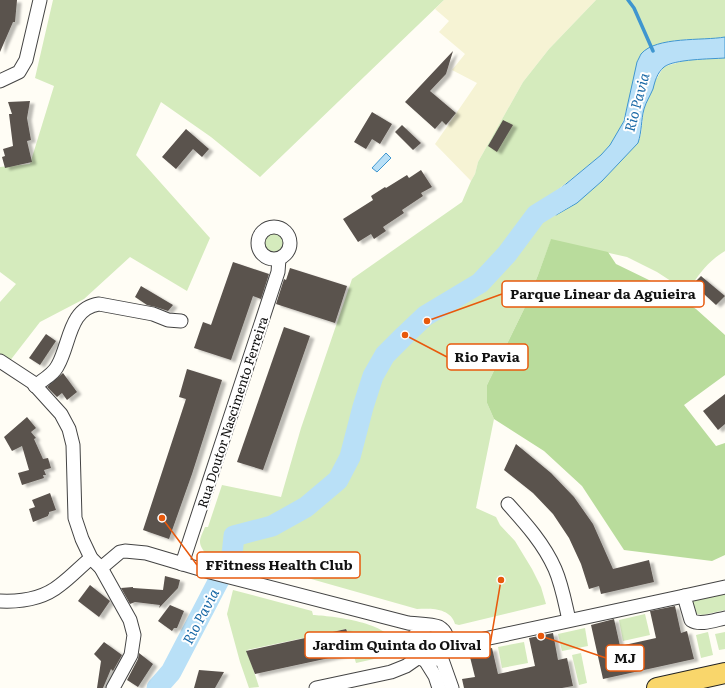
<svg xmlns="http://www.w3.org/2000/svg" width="725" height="688" viewBox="0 0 725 688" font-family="Literata,serif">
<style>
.farmland{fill:#f6f3d4}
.green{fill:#d5ebbd}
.forest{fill:#b9dc9c}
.water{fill:#b9e0f7;stroke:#3f96cf}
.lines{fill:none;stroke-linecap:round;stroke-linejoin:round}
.stream{stroke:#3f96cf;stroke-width:3.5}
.river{stroke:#b9e0f7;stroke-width:21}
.building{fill:#5a524d;filter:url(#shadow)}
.minor-casing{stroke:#444;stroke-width:15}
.primary-casing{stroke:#222;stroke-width:22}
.minor{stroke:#fff;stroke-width:13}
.primary{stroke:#f9d66b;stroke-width:20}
.labels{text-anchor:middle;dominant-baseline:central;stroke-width:4;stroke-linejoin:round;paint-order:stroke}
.street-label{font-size:13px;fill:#111;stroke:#fff}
.water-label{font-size:14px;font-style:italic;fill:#1768a6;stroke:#fff}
.leader{fill:none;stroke:#e8590c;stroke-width:1.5}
.callout-dot{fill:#e8590c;stroke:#fff;stroke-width:1.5}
.callout{fill:#fff;stroke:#e8590c;stroke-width:1.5}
.callout-label{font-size:14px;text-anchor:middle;font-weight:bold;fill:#111}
</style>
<defs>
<filter id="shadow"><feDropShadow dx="4.5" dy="2.5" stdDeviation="1" flood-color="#0004"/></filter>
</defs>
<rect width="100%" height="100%" fill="#fffdf5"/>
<polygon class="farmland" points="444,0 596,0 549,49 523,82 478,162 475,174 471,181 435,144 477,83 452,70 465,54 439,32 449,21 435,9"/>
<g class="green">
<polygon points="53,0 444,0 260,177 211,137 161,102 136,155 210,238 187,291 130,257 84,299 40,322 9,362 0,354 0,302 16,284 0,272 0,167 30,164 54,86 35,78"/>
<path d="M 596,0 L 725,0 L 725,37 C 697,42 665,34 642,54 L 622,125 L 610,145 L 601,155 L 540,204 L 556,214 L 577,202 L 602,181 L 638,142 L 641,134 L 644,109 L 653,88 L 654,83 L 663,68 L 666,66 L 687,60 L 725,58 L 725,251 C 710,260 701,271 692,285 L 694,296 L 657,272 L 627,257 L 551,240 L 538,275 L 525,307 L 487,385 L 487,403 L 494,419 L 476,508 L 496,517 L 500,525 L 515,541 L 532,569 L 541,587 L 546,604 L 459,625 L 455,624 C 451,608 431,608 417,609 L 297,575 L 207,555 C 197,543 199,541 205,527 L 208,527 L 222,485 L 281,497 L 301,428 L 352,279 L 462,202 L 471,181 L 475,174 L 478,162 L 523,82 L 549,49 Z"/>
<circle cx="274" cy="244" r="12"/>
<path d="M 233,590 L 312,611 L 313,615 C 331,616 407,623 392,655 L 356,663 L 353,653 L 357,651 L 346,629 L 247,650 L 259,687 L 249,688 L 240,662 L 227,614 Z"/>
<polygon points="725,592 725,610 703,615 696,614 691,599"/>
<polygon points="645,614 650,635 623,641 619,620"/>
<polygon points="585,628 588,646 562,651 558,634"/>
<polygon points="708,632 713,655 701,658 696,635"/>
<polygon points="725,632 725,649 719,650 715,634"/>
<polygon points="524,642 528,663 502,668 498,647"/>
<polygon points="581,653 587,683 579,685 572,655"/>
</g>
<polygon class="forest" points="551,239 608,252 616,264 651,281 696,309 725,335 725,375 684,405 716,446 725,443 725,555 712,561 624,550 582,486 544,451 494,419 487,403 487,385 525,307 538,275"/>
<g class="water">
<path d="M 725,37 L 725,58 C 711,59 674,59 664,67 C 657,73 655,81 653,89 C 650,96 646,102 644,109 C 641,120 642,131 638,143 L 602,181 L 577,203 L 556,215 L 539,204 L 555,193 L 601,155 L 610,145 L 624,121 L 637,62 C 638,60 640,56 641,54 C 656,36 703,41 725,37 Z"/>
<polygon points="386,153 391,158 377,172 372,168"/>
</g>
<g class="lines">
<polyline class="stream" points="628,0 634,8 653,51"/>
<polyline class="river" points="157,688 171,672 232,555 234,536 272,526 306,507 338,480 350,457 363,407 373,376 385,355 405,335 425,316 480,283 507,254 536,215 570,194"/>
</g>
<g class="building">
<polygon points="0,0 17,0 15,22 13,22 0,52"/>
<polygon points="453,51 446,74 430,91 456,113 446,125 442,121 435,129 405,102"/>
<polygon points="30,101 27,118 31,140 27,141 32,162 5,168 2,157 5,156 3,149 13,146 9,114 12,114 8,102"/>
<polygon points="372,112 392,124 380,144 372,139 366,149 354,142"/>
<polygon points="503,120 513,125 497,152 488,146"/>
<polygon points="402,125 421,143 413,150 395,132"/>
<polygon points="186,129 209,149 202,157 193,149 176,169 162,157"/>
<polygon points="421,170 432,187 421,193 423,196 402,210 404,213 383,227 386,231 374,239 371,234 358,242 343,219 373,200 371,196 385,187 386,188 407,175 409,178"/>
<polygon points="233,262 269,274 261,299 253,296 231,360 194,348 203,322 211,325"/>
<polygon points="290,268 347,286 335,323 276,304 284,279 286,280"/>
<polygon points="701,276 725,296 716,305 693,284"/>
<polygon points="141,286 173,305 168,311 156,307 147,305 135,297"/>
<polygon points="284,327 310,336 263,470 237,462"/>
<polygon points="46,334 56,341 40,365 29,358"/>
<polygon points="187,369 222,380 192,474 169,539 143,530 186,399 179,397"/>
<polygon points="63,373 77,392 67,400 62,393 57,397 47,387"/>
<polygon points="725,394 725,424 718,430 703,411"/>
<polygon points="27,417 36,428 31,432 36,438 34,439 43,459 48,458 51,468 44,470 46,475 43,475 44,478 22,485 18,473 29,470 22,446 12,451 4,437"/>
<polygon points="516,444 551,473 574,497 593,524 613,569 649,560 654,582 601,594 599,586 589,589 581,564 569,538 553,514 533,493 504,470"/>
<polygon points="50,493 56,510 49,512 49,514 48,515 48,516 33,522 29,509 35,507 32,500"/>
<polygon points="165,576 180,580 178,588 159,608 160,605 135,602 130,604 121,588 133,587 133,588 163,590"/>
<polygon points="90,585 110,601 99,617 78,601"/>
<polygon points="170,605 184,611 177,628 174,628 172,631 158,621"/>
<polygon points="675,606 681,633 687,631 694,659 603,679 591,625 614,619 620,646 656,638 650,611"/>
<polygon points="346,629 357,652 255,674 246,651"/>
<polygon points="553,633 558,660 567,658 573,686 562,688 464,688 462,679 475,677 469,653 492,648 498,674 535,666 529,638"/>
<polygon points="104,642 122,655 113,671 111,669 103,688 97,688 101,661 94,654"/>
<polygon points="139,653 153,664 138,687 127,680 138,659"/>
<polygon points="199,670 224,672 215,688 194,688"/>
</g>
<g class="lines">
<defs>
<g id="minor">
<polyline points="0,81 19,72 26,60 40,0"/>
<circle cx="274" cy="243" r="16"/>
<polyline points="0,361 32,382 61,414 69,429 73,445 75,518 82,539 91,558 101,568 130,620 134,635 131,655 113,688"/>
<path d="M 35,386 C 43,380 54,374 58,365 C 70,344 69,308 99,304 L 153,314 L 168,320 L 181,321"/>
<path d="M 508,504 C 526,524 544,544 555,569 C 562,585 565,603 569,620"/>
<polyline points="182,564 278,272 279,259"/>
<path d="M 101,568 L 120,552 L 125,551 L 146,553 L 210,572 L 408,623 C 416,624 432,624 439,627 C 453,635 449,657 433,660 C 412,665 403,634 427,626"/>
<path d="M 725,587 L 684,596 L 691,620 C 700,626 715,620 725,618"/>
<path d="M 0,601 C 21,602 43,599 60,585 C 71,577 80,567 91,558"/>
<polyline points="448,641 466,643 684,596"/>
<polyline points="441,657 452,688"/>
<polyline points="425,660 435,676 439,688"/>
<polyline points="316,688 391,672 406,666 419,657"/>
</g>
<polyline id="primary" points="657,688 725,673"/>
</defs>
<use href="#minor" class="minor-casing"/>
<use href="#primary" class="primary-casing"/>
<use href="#minor" class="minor"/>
<use href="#primary" class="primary"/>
</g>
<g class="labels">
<g class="street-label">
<text transform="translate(232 412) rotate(-72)">Rua Doutor Nascimento Ferreira</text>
</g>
<g class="water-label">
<text transform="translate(636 102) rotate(-75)">Rio Pavia</text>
<text transform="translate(200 616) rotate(-62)">Rio Pavia</text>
</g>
</g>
<path class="leader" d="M427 321L502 294M405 335L447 357M162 518L197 565M501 580L490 645M541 636L606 658"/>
<g class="callout-dot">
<circle cx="427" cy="321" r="4"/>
<circle cx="405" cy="335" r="4"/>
<circle cx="162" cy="518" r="4"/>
<circle cx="501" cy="580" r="4"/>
<circle cx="541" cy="636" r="4"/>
</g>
<g class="callout">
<rect x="502" y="281" width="202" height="26" rx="4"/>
<rect x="447" y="344" width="81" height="26" rx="4"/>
<rect x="197" y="552" width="163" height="26" rx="4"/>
<rect x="305" y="632" width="185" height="26" rx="4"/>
<rect x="606" y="645" width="38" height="26" rx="4"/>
</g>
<g class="callout-label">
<text x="603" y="299">Parque Linear da Aguieira</text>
<text x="487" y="362">Rio Pavia</text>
<text x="279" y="570">FFitness Health Club</text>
<text x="397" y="650">Jardim Quinta do Olival</text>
<text x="625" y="663">MJ</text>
</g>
</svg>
